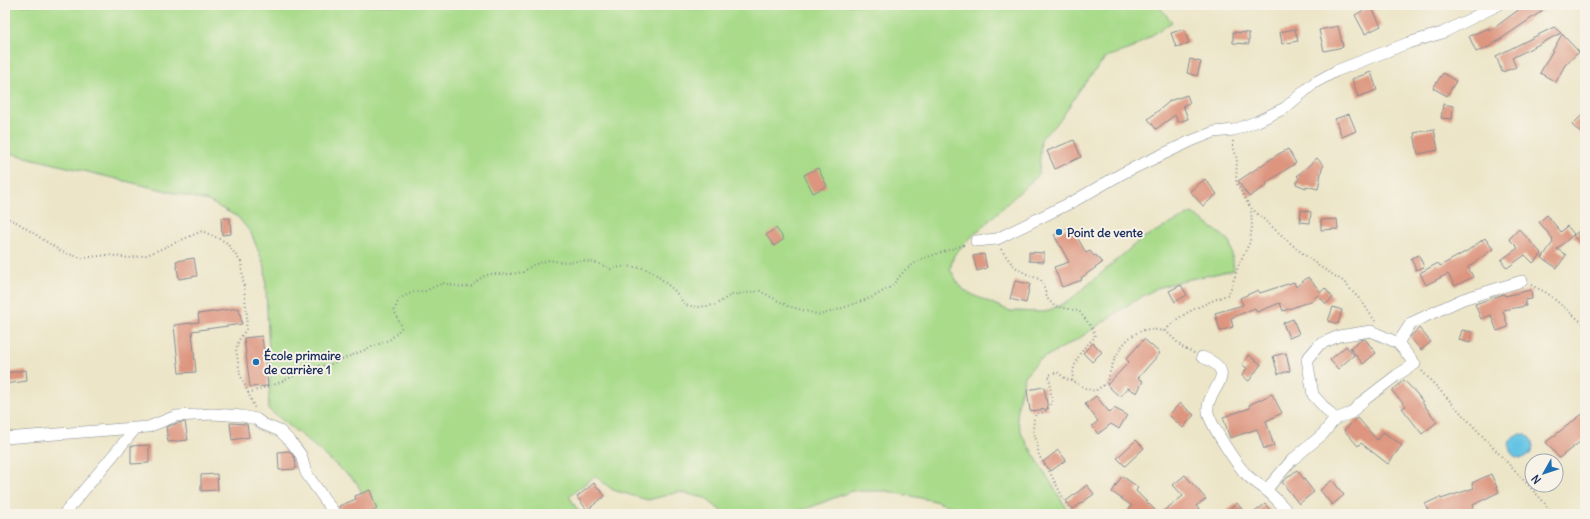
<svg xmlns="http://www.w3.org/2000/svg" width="1590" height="519" viewBox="0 0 1590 519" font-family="Delius,sans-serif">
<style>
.green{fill:#a9db8a;stroke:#628574}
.water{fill:#65c4e3;stroke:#407aa0}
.building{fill:#dd957f}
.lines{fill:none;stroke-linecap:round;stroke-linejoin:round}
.street-casing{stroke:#848a92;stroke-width:12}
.path{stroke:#848a92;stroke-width:2;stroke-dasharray:1 3;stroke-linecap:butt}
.street{stroke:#fff;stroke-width:11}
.poi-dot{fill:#1f6fb2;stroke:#f7f3e8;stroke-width:1.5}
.labels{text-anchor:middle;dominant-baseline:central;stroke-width:4;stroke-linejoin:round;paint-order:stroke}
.poi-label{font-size:12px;font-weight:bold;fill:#1b2f5e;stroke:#f7f3e8;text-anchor:start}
</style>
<rect width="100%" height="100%" fill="#f7f3e8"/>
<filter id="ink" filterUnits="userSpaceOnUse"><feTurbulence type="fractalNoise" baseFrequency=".025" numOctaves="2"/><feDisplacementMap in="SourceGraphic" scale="8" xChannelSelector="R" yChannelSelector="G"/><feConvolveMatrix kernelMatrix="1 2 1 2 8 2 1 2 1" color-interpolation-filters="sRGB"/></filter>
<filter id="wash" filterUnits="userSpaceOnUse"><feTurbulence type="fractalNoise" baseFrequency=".012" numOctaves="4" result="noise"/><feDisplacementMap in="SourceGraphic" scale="16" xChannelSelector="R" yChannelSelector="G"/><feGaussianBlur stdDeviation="0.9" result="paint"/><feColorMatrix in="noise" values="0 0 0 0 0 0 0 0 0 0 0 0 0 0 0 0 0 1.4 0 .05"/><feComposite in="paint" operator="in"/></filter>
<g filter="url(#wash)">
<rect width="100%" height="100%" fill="#ece5c7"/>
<polygon class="green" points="5,5 1158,5 1172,22 1131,49 1106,57 1081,88 1061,119 1041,139 1039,174 966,242 954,255 950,269 961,288 975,296 1010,311 1045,312 1069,301 1141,239 1192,213 1230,241 1234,270 1181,281 1157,288 1131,303 1078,339 1038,361 1025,376 1019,398 1017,419 1023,437 1070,514 971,514 935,501 887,491 852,491 793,514 725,514 705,498 679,492 648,500 613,490 595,476 569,496 580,514 374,514 371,513 357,483 305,438 268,409 270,378 265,267 251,233 238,217 208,201 5,152"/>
<circle class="water" cx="1521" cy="446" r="12"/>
<g id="blocks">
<g class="building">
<polygon points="1525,5 1537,5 1542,11 1489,47 1476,52 1469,36 1489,28 1490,31"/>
<polygon points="1371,6 1381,26 1365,34 1355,15"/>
<polygon points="1338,26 1343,47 1324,51 1319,30"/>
<polygon points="1554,27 1561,33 1512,58 1516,67 1502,72 1496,56"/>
<polygon points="1184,29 1189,43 1176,47 1171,33"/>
<polygon points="1295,29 1298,41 1282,44 1280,32"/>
<polygon points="1233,32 1249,33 1249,44 1233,43"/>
<polygon points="1562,34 1579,52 1565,65 1556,82 1540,73"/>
<polygon points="1190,59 1201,62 1197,76 1187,73"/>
<polygon points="1371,72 1377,90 1358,97 1352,79"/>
<polygon points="1443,73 1456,81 1447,96 1433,88"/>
<polygon points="1187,95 1190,103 1183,105 1188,119 1178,122 1175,115 1156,129 1148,119 1169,102 1169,101"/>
<polygon points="1443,104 1453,106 1452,119 1441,118"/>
<polygon points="1585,112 1585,137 1572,125"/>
<polygon points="1349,114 1356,131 1342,137 1335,119"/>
<polygon points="1434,129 1438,150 1418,154 1414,133"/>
<polygon points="1074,140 1081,157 1055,169 1047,151"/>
<polygon points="1288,149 1296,163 1266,183 1267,185 1249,197 1238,181 1277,155"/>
<polygon points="1317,158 1324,166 1322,168 1318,189 1306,186 1306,188 1296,184 1299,178 1297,176"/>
<polygon points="818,168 827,186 813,193 804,175"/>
<polygon points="1205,179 1217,194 1203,206 1190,191"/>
<polygon points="1301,210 1311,212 1310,223 1300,222"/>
<polygon points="1547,215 1561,232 1567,226 1574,234 1557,249 1566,255 1557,268 1542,258 1553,242 1552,240 1553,239 1539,222"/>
<polygon points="221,218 230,218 231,234 222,235"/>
<polygon points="1337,219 1338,229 1321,230 1321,220"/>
<polygon points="1071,226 1086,253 1090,251 1094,256 1096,255 1102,263 1081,278 1082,280 1062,287 1054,267 1069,262 1054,235"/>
<polygon points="776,228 784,239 774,246 766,235"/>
<polygon points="1519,229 1542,254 1533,263 1525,255 1507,268 1501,260 1518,248 1509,239"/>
<polygon points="1580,230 1585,234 1585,248 1573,236"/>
<polygon points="1485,238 1493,249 1468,267 1473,277 1455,286 1448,274 1426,285 1420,273 1438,263 1440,266 1467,251"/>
<polygon points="1029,252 1044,253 1044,262 1029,261"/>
<polygon points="984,254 987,268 977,271 973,256"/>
<polygon points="1419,255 1424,267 1416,270 1411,258"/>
<polygon points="194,258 197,276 179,279 176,261"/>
<polygon points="1308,277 1321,292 1325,288 1333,298 1326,304 1318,295 1311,301 1283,311 1280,303 1257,312 1255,308 1231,318 1233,327 1220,331 1215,313 1243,305 1240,298 1258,290 1260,293 1294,282 1296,287"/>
<polygon points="1015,281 1030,284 1026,303 1010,299"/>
<polygon points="1181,285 1187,295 1175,302 1169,291"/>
<polygon points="1531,290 1532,299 1525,300 1526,306 1503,310 1508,327 1497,331 1491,315 1481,319 1475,304 1504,294 1505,296"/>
<polygon points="1333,307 1342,310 1338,324 1328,321"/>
<polygon points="239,308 242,324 192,331 196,372 179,373 174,325 199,322 198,314"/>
<polygon points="1293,319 1299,334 1289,338 1283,323"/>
<polygon points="1419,328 1431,342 1421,350 1410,337"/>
<polygon points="1462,330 1472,332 1470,343 1459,340"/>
<polygon points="262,336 268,386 250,387 244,338"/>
<polygon points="1144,339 1160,353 1138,378 1143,381 1137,393 1128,388 1120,397 1107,385 1129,362 1126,359"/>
<polygon points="1365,339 1376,353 1363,364 1350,348 1360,340"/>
<polygon points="1093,343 1102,352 1092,362 1083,353"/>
<polygon points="1346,346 1354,355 1338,369 1330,360"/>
<polygon points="1286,353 1290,371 1278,374 1273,356"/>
<polygon points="1248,355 1261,364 1249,381 1242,376 1247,368 1242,365"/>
<polygon points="26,370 27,381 5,384 5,373"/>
<polygon points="1404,380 1417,394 1423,402 1422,402 1437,422 1422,434 1402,408 1406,406 1392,391"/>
<polygon points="1044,387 1048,409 1030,411 1027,390"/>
<polygon points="1272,394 1282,413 1266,421 1274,446 1264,449 1257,429 1230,438 1223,417 1250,408 1249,405"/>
<polygon points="1096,396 1110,413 1114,408 1127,415 1119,429 1111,424 1098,434 1092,426 1098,421 1085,404"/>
<polygon points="1180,403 1194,415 1183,428 1169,415"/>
<polygon points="1585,412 1585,438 1559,458 1546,442"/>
<polygon points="1358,418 1377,440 1383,432 1402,445 1388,464 1361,443 1358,446 1344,430"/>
<polygon points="185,422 188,440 168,442 166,427 178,423"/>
<polygon points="230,423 247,424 249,437 232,440"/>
<polygon points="1136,440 1144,448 1125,466 1117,458"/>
<polygon points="149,445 149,463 131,464 131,446"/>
<polygon points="1058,450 1066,460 1051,471 1043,462"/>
<polygon points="289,451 295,458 296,469 279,470 278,452"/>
<polygon points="1297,470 1314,492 1299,504 1282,482"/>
<polygon points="217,474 218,490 201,491 201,475"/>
<polygon points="1491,474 1499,492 1473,505 1474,509 1460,514 1430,514 1425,504 1440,497 1441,499 1474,488 1472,483"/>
<polygon points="1185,475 1206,499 1196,506 1199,509 1193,514 1124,514 1132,506 1112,492 1122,476 1138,487 1136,491 1159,514 1183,496 1173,485"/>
<polygon points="1332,480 1344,495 1332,505 1320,490"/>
<polygon points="594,483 605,496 587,510 577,497"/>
<polygon points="1087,485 1094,494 1073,509 1066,501"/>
<polygon points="370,490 377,509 363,514 342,514 339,506 356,499 355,496"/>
<polygon points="1237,503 1246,514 1223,514"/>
<polygon points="1265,504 1273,514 1252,514"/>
</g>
</g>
</g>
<g filter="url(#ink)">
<use href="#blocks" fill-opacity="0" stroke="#848a92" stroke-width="1"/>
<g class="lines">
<defs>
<g id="street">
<polyline points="976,241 997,239 1076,200 1123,173 1191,141 1214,132 1234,130 1258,121 1285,108 1314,83 1336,71 1408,43 1442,33 1498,5"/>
<path d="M 1202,357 C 1246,374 1200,391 1209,416 C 1215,431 1234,461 1245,473 C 1251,480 1259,484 1266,490 C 1275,497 1282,506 1290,514"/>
<polyline points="1335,419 1313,395 1307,359 1320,344 1339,336 1371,331 1398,343"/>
<polyline points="5,438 148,427 176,416 213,414 242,416 256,419 263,424 280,431 291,442 301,455 306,473 335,514"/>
<polyline points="1266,490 1292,460 1323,434 1335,419 1351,413 1363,401 1397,375 1415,364 1398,343 1411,323 1463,299 1522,281"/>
<polyline points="64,514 135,429"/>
</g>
</defs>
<use href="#street" class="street-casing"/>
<g class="path">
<polyline points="1233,141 1233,146 1237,159 1236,182 1250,207 1297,249 1319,266 1343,281 1362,302 1375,321"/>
<polyline points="5,217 18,223 62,252 82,258 108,255 129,258 147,255 202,231 226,242 241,262 247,315 246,330 240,338 236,349 240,374 255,409"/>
<path d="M 1001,249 C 1015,270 1019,271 1041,280 L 1048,299 L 1054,306 L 1079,311 L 1093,329 L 1095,337 L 1081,351 L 1074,367 L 1072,381 L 1087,389 L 1095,391 L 1107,383 C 1112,362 1121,337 1144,330 C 1150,328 1160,331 1166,331"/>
<polyline points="1531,285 1547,293 1585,325"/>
<path d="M 1194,353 L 1182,347 L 1166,331 C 1174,315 1212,301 1229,294 L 1239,264 L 1250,242 L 1252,226 L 1251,209"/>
<polyline points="1422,371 1543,501 1552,514"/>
<polyline points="1072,381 1066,379 1057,372 1049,375 1052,402 1045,412 1036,414 1034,419 1033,430 1037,443 1039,456 1049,471 1066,503 1074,514"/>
<polyline points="248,393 276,384 314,367 331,364 391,339 402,327 394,311 399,299 413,292 425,291 443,283 461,287 471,286 482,277 490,274 511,274 523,272 533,265 549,260 560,262 584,261 597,263 611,269 626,266 643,268 653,272 675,291 685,305 698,307 715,305 731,295 760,291 788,306 820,315 837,310 873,297 892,286 905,270 921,259 967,244"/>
</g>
<use href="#street" class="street"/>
</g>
</g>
<g class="poi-dot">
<circle cx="1059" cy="232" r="4"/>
<circle cx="256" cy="362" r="4"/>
</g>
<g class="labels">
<g class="poi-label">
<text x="1067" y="232">Point de vente</text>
<text x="264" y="355">École primaire<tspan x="264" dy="14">de carrière 1</tspan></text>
</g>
</g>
<rect width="1590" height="519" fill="none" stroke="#f7f3e8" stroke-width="20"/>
<g transform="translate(1544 473) rotate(231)"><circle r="19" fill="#f7f3e8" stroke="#9fa5b1"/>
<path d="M0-3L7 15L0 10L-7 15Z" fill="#1f6fb2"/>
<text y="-6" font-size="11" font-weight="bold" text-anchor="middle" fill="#1b2f5e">N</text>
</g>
</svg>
